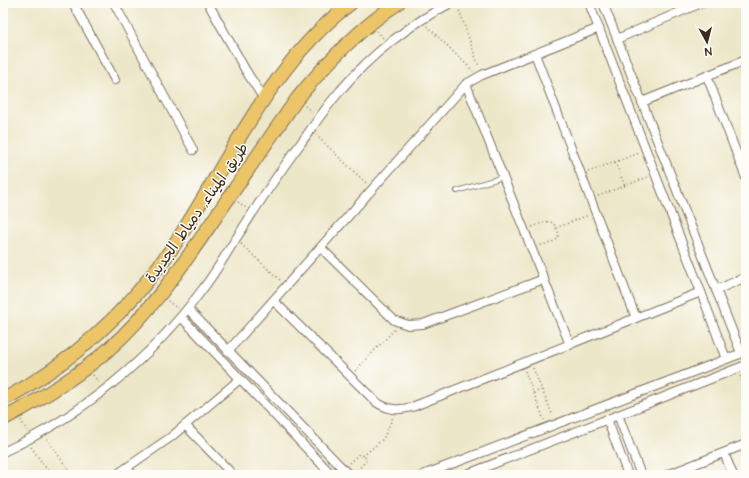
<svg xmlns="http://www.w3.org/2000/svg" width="749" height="478" viewBox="0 0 749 478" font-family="'Architects Daughter','Playpen Sans Arabic',sans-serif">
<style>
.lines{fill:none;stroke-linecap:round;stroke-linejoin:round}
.service-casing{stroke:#796c5a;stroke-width:6}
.minor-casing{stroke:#796c5a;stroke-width:10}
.primary-casing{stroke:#796c5a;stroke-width:15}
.path{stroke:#796c5a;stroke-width:1.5;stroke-dasharray:1 3;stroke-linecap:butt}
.service{stroke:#fff;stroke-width:4}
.minor{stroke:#fff;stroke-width:8}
.primary{stroke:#edc569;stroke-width:13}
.labels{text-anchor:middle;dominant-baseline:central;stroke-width:3;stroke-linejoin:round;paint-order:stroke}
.street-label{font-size:15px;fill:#3b2a1e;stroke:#fdfcf7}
</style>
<rect width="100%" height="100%" fill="#fdfcf7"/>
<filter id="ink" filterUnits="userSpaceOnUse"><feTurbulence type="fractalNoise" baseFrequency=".025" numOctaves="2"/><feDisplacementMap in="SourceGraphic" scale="8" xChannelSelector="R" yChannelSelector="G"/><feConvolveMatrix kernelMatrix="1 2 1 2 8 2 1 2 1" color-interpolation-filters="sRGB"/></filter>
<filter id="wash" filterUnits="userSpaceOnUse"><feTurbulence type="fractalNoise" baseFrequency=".012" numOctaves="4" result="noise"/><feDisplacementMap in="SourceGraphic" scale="16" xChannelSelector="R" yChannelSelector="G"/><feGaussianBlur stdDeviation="0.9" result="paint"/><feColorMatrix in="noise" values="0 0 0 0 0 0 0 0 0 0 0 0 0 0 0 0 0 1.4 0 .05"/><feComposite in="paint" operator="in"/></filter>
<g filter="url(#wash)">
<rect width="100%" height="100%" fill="#ede7c9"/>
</g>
<g filter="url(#ink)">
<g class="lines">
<defs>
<polyline id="service" points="457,191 503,177"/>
<g id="minor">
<polyline points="73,3 115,80"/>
<polyline points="114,3 193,150"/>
<polyline points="208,3 246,71 264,99"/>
<polyline points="589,3 701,292 726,359"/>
<polyline points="603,3 741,353"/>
<polyline points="617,39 701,3"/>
<polyline points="535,54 636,318"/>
<polyline points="707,76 746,178"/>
<polyline points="466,84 570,345"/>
<polyline points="642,102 746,60"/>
<polyline points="321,248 394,320 408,325 423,324 544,279"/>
<polyline points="716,290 746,277"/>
<path d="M 274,301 L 376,402 C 388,410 398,411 412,407 L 701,292"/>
<polyline points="188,309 349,475"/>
<polyline points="181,317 332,475"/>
<polyline points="228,351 466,84 482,75 599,28"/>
<polyline points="618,415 641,475"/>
<polyline points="607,419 628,475"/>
<polyline points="185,425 233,475"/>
<path d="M 3,452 C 81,416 151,359 202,290 C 217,271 228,250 241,231 C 260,201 280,171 301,143 C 314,125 326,107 340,91 C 370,55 410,24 451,3"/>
<polyline points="724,453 733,475"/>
<polyline points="127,468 133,475"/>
<polyline points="116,475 171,437 240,379"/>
<polyline points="423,475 745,352"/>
<polyline points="465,475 746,365"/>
<polyline points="667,475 746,444"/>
</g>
<g id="primary">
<path d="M 3,400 C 77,360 137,304 182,233 C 233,153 273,62 351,3"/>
<path d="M 3,419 C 41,399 77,377 109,349 C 153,310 186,260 219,212 C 245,174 270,137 297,99 C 326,63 359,29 398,3"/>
</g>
</defs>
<use href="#service" class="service-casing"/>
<use href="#minor" class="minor-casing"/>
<use href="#primary" class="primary-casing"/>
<g class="path">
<polyline points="458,7 479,67"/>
<polyline points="427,26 473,71"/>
<polyline points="377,31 383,38"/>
<polyline points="305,106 313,113"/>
<polyline points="316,135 367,184"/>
<polyline points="615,162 625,186"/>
<polyline points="588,172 639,153"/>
<polyline points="598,196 648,177"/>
<polyline points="238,202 246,208"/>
<path d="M 532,227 C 543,223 552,216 557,230 C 559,233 559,236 557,239 C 553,243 544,244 539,246"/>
<polyline points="556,228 588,215"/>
<polyline points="241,244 280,280"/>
<polyline points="168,301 178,309"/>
<polyline points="533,368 553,416"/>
<polyline points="355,371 395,329"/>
<polyline points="525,371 544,420"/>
<polyline points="93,375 99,383"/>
<polyline points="740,376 746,392"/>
<polyline points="533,393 541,390"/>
<polyline points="21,420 27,431"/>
<polyline points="47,439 72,475"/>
<polyline points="31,447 51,475"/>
<polyline points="363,456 383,439 393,417"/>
<polyline points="349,463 359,454 366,458 366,461 356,472"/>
<polyline points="57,475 67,468"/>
</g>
<use href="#service" class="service"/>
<use href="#minor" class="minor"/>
<use href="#primary" class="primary"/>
</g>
</g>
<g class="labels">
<g class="street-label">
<text transform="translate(197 213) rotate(-55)">طريق الميناء, دمياط الجديدة</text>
</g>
</g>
<rect width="749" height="478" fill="none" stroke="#fdfcf7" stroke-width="16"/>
<g transform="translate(707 42) rotate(173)" stroke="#fdfcf7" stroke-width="3" paint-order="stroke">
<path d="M0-3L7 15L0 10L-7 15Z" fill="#3b2a1e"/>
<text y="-6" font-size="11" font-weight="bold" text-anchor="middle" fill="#3b2a1e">N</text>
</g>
</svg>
